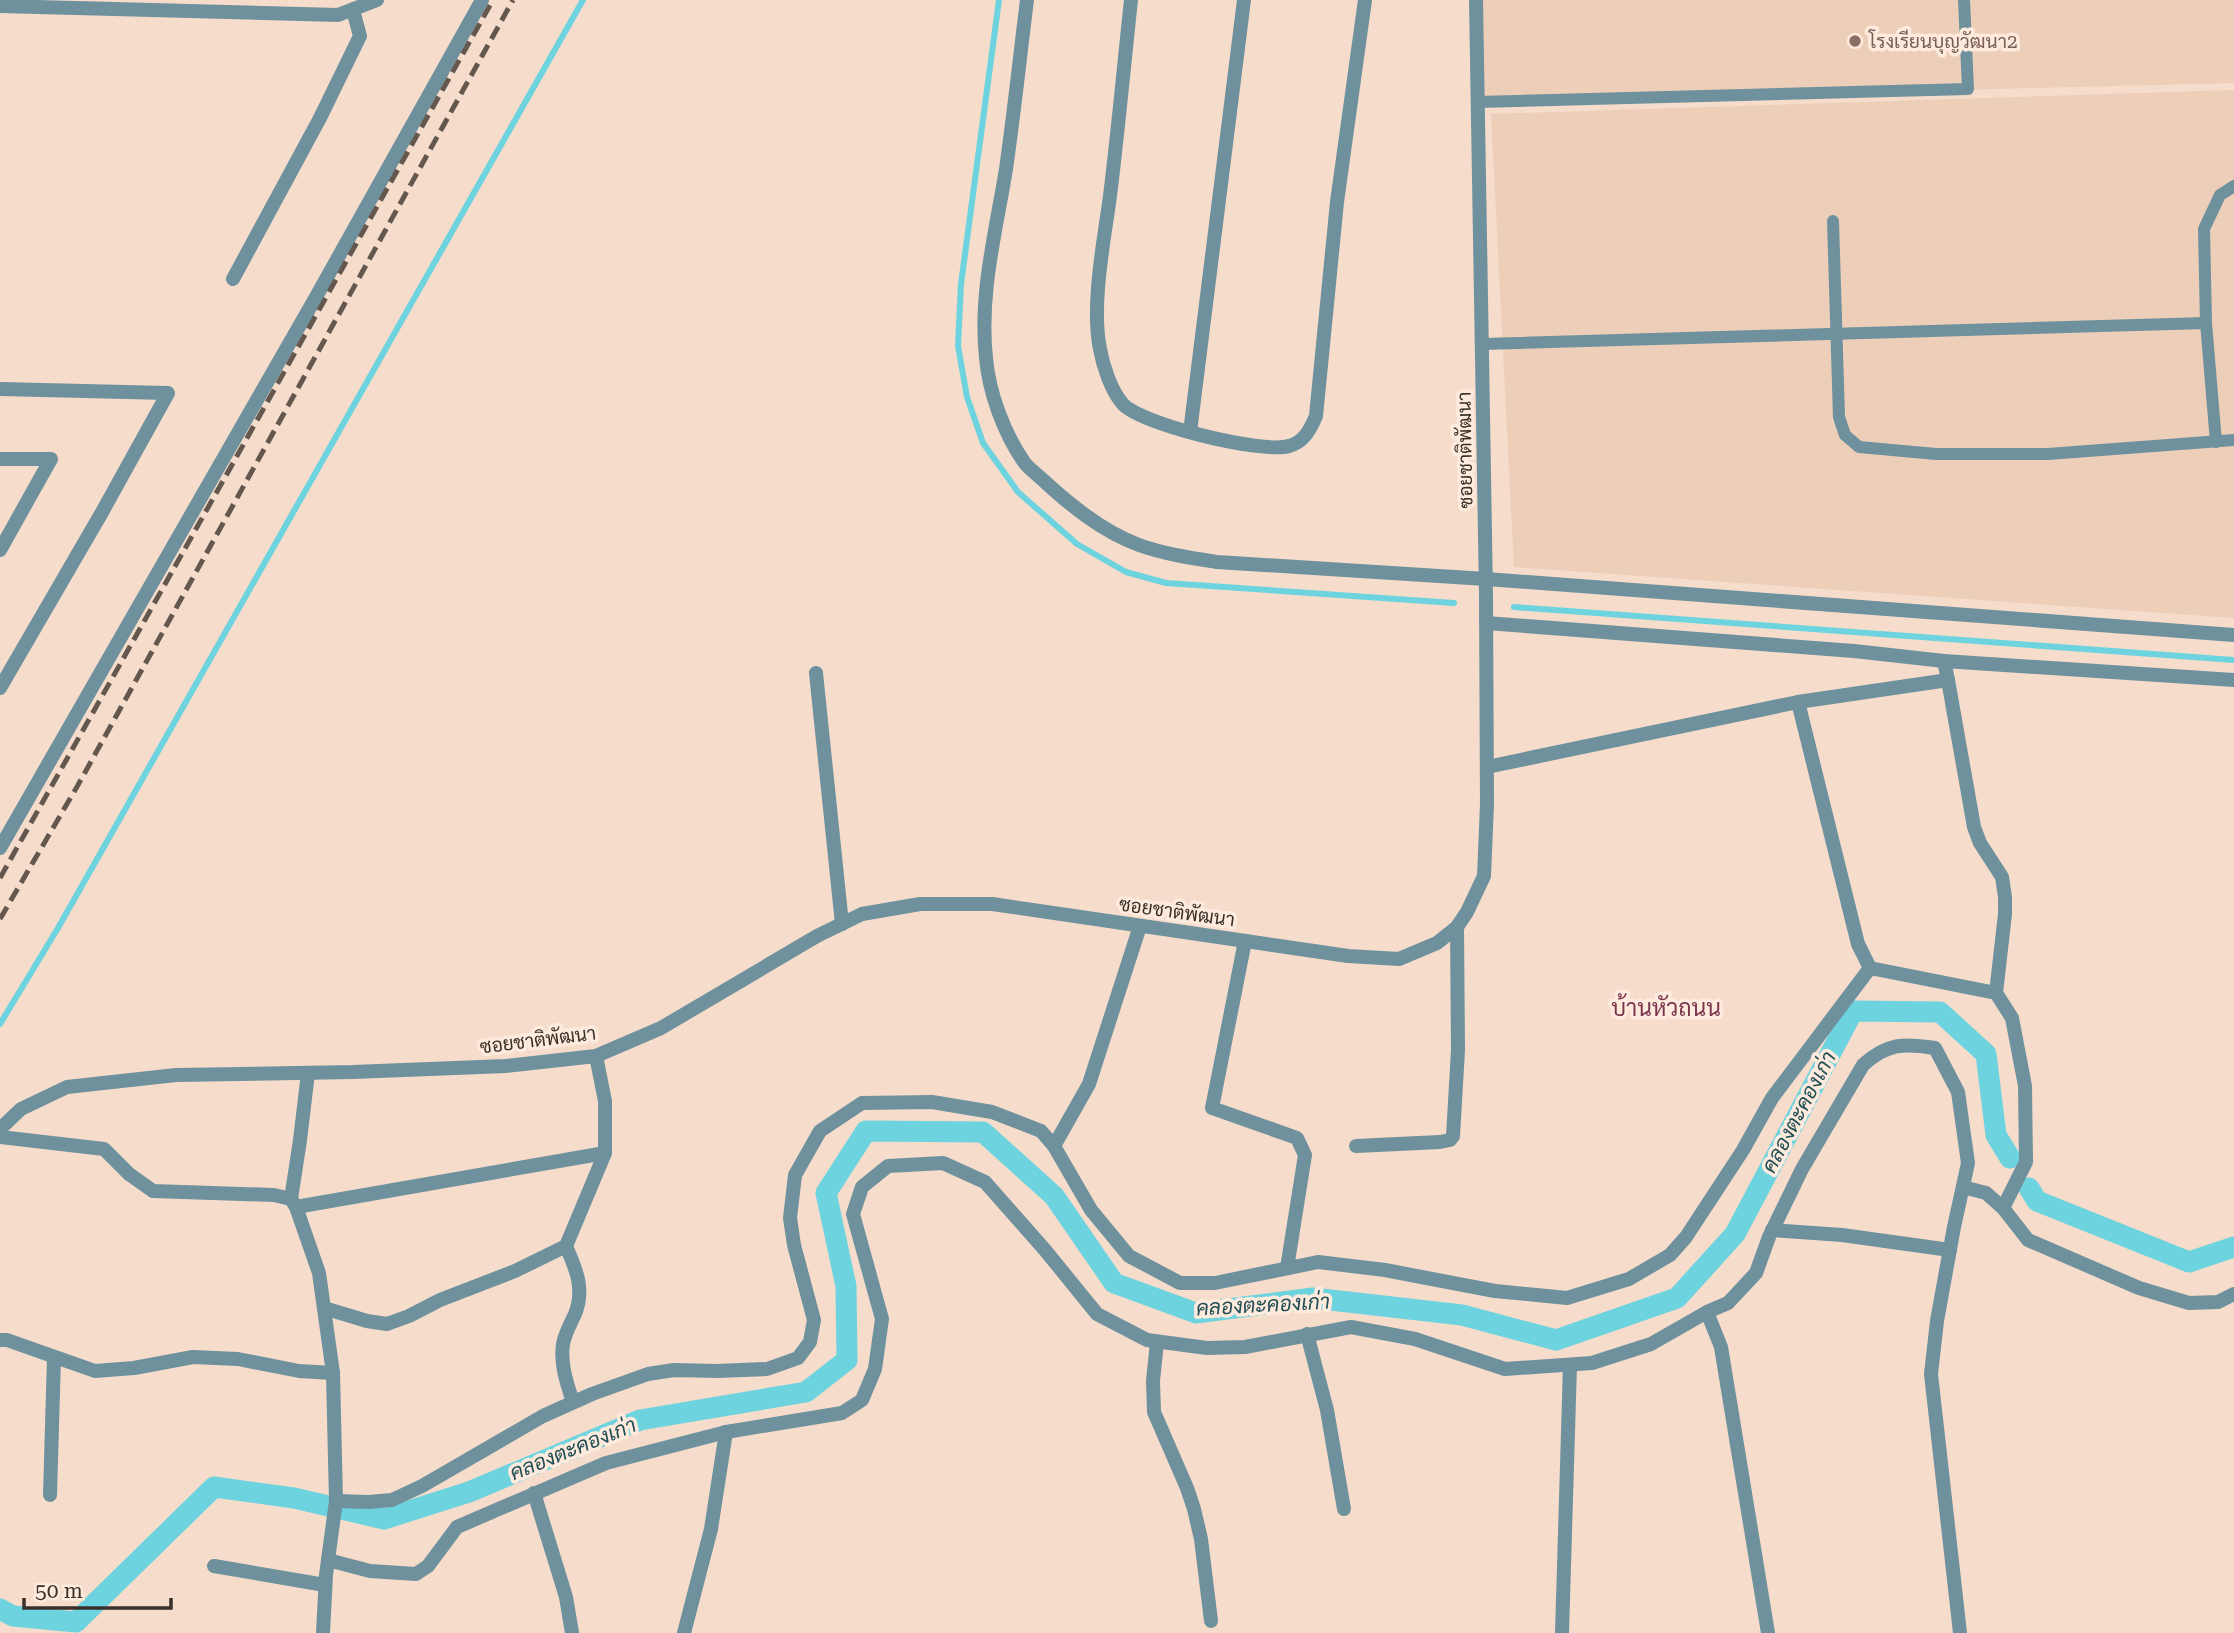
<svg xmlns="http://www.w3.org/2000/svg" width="2234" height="1633" viewBox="0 0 2234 1633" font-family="'Roboto Serif',Sarabun,serif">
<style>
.built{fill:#edceb8}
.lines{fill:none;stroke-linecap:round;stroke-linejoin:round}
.stream{stroke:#6dd3df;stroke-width:6}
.canal{stroke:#6dd3df;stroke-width:21}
.lane{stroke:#6e919d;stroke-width:12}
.street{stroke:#6e919d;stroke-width:14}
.rail{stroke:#64584e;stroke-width:5;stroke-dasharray:14 7;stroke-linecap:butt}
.education-dot{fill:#8d6e63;stroke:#ffebdd;stroke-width:2.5}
.labels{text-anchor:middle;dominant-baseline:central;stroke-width:7;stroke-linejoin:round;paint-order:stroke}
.education-label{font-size:19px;fill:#785e54;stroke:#ffebdd;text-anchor:start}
.street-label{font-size:19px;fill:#393029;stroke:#ffebdd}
.water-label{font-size:21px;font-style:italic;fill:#214f55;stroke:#ffebdd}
.quarter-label{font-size:23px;fill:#7b364e;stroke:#ffebdd}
</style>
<rect width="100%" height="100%" fill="#f5dccb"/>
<g class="built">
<polygon points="1476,0 2234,0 2234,83 1478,102"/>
<polygon points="2234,90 2234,618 1514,567 1491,114"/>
</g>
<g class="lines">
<g class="stream">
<polyline points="999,0 961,284 958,346 967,397 983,443 1018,492 1077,544 1126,572 1166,583 1454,603"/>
<polyline points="1514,607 2234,660"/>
<polyline points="0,1024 58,928 583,0"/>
</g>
<g class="canal">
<polyline points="2029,1188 2037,1201 2189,1262 2234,1247"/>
<polyline points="0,1609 13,1616 76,1622 214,1487 294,1498 384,1519 469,1492 640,1420 806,1392 847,1360 846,1286 826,1193 866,1131 983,1132 1054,1196 1114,1283 1196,1313 1313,1298 1462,1315 1556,1340 1677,1298 1735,1234 1853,1011 1940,1012 1986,1054 1996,1135 2010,1158"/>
</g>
<g class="lane">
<polyline points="1478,102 1968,89 1964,0"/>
<polyline points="1833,221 1839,417 1845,435 1859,447 1936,454 2048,454 2234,440"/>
<polyline points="1483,344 2206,323"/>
<polyline points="2216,442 2206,323 2204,229 2220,195 2234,186"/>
</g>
<g class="street">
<path d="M 1027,0 C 1020,56 1014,113 1006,169 C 996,231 979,294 986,358 C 989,393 1004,433 1024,462 C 1029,469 1037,474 1043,480 C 1071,506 1103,532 1139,545 C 1164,554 1191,558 1217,562 L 1486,579 L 2234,635"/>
<path d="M 1131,0 C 1124,65 1118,131 1110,196 C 1104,241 1091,305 1100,349 C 1103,366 1111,390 1122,403 C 1138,424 1263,454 1289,446 C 1304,442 1310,430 1316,416 L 1337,202 L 1365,0"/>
<polyline points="0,6 338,15 377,0"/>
<polyline points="233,279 320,118 360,36 353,10"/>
<polyline points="0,389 168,393 101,514 0,688"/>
<polyline points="1190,432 1244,0"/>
<polyline points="0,459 51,459 0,550"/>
<polyline points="1486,623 1854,651 1944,661 2234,680"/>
<polyline points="816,673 842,924"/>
<polyline points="1948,680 1974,827 1980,843 2002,877 2005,897 2005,914 1996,993"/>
<polyline points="1798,702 1858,944 1870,968 1996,993 2012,1018 2025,1086 2026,1162 2003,1208"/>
<polyline points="1487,767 1798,702 1948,680 1944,661"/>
<polyline points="0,848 316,297 482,0"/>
<polyline points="1140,926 1089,1084 1054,1146 1091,1210 1129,1256 1180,1283 1215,1283 1318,1262 1385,1270 1495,1291 1567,1298 1629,1279 1670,1255 1686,1237 1743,1150 1772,1098 1870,968"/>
<polyline points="1245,941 1212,1108 1297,1138 1305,1155 1287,1268"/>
<polyline points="0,1129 21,1109 67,1087 176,1075 353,1072 506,1066 596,1056 661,1028 817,936 862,914 920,904 992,904 1348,956 1399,959 1437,943 1457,927 1467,912 1484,876 1487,804 1486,594 1476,0"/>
<polyline points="0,1137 104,1149 129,1174 153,1191 274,1195 291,1199 296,1207 319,1273 333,1373 336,1501 326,1575 323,1633"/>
<polyline points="1356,1146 1440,1142 1450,1140 1453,1136 1458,1050 1457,927"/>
<polyline points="1963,1187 1986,1193 2003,1208 2028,1240 2139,1288 2189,1303 2218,1302 2234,1294"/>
<polyline points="291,1199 300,1140 308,1073"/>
<polyline points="296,1207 605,1153 605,1101 596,1056"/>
<polyline points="1772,1230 1842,1235 1950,1250"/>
<path d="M 566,1246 C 576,1269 585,1289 575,1314 C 571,1323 565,1333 563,1344 C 560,1364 567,1384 573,1402"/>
<polyline points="324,1308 367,1321 387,1324 409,1316 440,1300 515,1271 566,1246 605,1153"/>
<polyline points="1707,1312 1721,1347 1768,1633"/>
<polyline points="1307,1334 1327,1410 1344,1509"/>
<polyline points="0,1340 7,1340 95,1371 134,1368 193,1357 238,1359 299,1371 333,1373"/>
<polyline points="1157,1342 1153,1381 1154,1412 1187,1488 1194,1509 1201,1539 1211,1621"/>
<polyline points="534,1493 566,1597 572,1633"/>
<polyline points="50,1495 54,1358"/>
<polyline points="336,1501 369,1502 392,1500 422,1486 543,1416 592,1394 648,1374 674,1370 717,1371 767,1369 798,1358 810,1342 814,1320 794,1245 790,1218 795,1175 820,1131 862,1103 932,1102 992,1112 1041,1131 1054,1146"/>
<path d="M 328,1560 L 370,1571 L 416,1574 L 428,1566 L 457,1527 L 606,1463 L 726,1432 L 842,1413 L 862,1400 L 875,1369 L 882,1319 L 853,1214 L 862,1187 L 888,1166 L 943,1163 L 985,1182 L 1045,1250 L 1097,1314 L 1147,1340 L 1207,1348 L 1245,1347 L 1351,1327 L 1415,1339 L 1505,1369 L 1592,1363 L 1651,1344 L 1707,1312 L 1728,1303 L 1756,1273 L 1769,1237 L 1802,1169 L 1863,1065 C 1887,1043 1904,1043 1935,1048 L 1958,1092 L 1968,1163 L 1954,1227 L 1937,1321 L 1931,1374 L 1960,1633"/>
<polyline points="214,1566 325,1585"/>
<polyline points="684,1633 711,1529 726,1432"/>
<polyline points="1562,1633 1570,1365"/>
</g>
<g class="rail">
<polyline points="0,878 493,0"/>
<polyline points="0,919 78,785 513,0"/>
</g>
</g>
<circle class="education-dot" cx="1855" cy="41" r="7"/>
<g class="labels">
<g class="education-label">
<text x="1869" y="41">โรงเรียนบุญวัฒนา2</text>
</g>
<g class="street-label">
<text transform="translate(1465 450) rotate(-91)">ซอยชาติพัฒนา</text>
<text transform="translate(1177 912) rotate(8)">ซอยชาติพัฒนา</text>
<text transform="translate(538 1040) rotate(-7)">ซอยชาติพัฒนา</text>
</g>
<g class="water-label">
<text transform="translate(1799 1112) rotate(-62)">คลองตะคองเก่า</text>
<text transform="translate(1263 1305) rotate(-3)">คลองตะคองเก่า</text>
<text transform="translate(573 1449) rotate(-22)">คลองตะคองเก่า</text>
</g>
<g class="quarter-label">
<text x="1666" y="1008">บ้านหัวถนน</text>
</g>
</g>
<path d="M24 1598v10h147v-10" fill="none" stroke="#393029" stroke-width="3.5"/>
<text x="35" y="1598" font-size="21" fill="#393029" stroke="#ffebdd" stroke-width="5" paint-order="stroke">50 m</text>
</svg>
